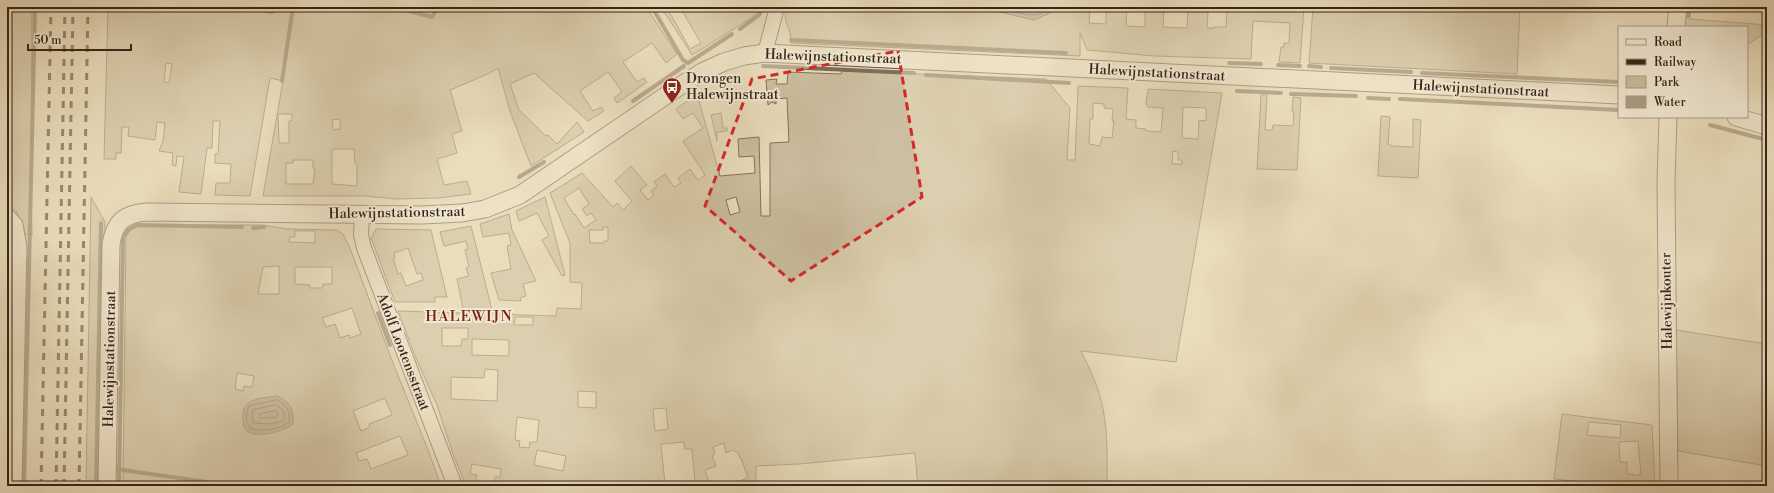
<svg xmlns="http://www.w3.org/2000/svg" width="1774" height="493" viewBox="0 0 1774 493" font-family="'Libre Bodoni',serif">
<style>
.green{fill:#ccbea0;stroke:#82725c;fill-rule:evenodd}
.water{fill:#ad9e84;stroke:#7e6e59}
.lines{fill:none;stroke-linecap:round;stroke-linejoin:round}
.shore{stroke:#72624e;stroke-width:1}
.stream{stroke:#7e6e59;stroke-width:4}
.minor-casing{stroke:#645341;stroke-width:16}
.tertiary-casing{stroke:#645341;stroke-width:19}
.minor{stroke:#f1e9d3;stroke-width:14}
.tertiary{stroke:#f1e9d3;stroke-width:17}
.rail{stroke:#372518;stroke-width:3;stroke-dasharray:7 7;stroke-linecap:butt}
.marked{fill:none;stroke:#d62828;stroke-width:3;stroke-dasharray:8 5;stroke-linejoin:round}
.labels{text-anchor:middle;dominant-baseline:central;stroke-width:4;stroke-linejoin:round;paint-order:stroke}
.street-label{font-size:14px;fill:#372518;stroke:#f1e9d3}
.poi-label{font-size:14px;fill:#372518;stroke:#f1e9d3;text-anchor:start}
.neighbourhood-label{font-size:15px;letter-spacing:1px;fill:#7a1f14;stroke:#f1e9d3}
</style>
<rect width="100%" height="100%" fill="#eaddbc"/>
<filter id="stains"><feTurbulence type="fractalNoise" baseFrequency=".005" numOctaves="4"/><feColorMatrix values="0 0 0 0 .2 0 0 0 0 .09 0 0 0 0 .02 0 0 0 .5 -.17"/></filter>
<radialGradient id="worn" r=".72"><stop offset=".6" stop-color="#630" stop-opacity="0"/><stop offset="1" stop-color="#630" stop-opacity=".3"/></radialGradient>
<g class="green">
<polygon points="7,7 32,7 31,200 32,235 25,234 17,212 7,203"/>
<path d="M 108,7 L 646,7 L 677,54 L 666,63 L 652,43 L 623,62 L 637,82 L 644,78 L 647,82 L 617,103 L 614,98 L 622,92 L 608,72 L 580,91 L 593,111 L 601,107 L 604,111 L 588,121 L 534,73 L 510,84 L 519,110 L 546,136 L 548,135 L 557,144 L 577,122 L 584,132 L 531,166 L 510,111 L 498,68 L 490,73 L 450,90 L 462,131 L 452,134 L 457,153 L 437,159 L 444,185 L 467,181 L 471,194 L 438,198 L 396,199 L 365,196 L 263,196 L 283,81 L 270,78 L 250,196 L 215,195 L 216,183 L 230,183 L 231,164 L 215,163 L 215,154 L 218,154 L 220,121 L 213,121 L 212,148 L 207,148 L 201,194 L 179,192 L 184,157 L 177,156 L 176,166 L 172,165 L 173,153 L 159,151 L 163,141 L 165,123 L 157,122 L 155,140 L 128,136 L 129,127 L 122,127 L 121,153 L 116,153 L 116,159 L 104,159 ZM 166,63 L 172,64 L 169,83 L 164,82 ZM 278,114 L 292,114 L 292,121 L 289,121 L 289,143 L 279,143 ZM 340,119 L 340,129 L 333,130 L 332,120 ZM 332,149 L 354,149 L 355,163 L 357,164 L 357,186 L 332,184 ZM 293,160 L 313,160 L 313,168 L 315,169 L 313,184 L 286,184 L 286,163 L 293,163 Z"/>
<polygon points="659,7 664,7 671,15 690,49 701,43 680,7 761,7 757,13 750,19 692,55 667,16"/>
<path d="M 786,7 L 979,7 L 1034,20 L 1052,12 L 1054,7 L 1090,7 L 1089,23 L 1106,24 L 1106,7 L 1133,7 L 1127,8 L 1126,26 L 1145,27 L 1145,7 L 1164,7 L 1163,27 L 1187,28 L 1188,7 L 1197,7 L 1197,12 L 1208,12 L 1207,28 L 1214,28 L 1214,27 L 1226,27 L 1227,7 L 1304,7 L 1300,63 L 1279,62 L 1281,47 L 1284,47 L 1284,43 L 1289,43 L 1290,23 L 1253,21 L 1251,59 L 1154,56 L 1087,50 L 1080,33 L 1080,56 L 791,43 C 792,28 782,24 786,7 Z"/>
<polygon points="1313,7 1520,7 1517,74 1309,63"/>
<polygon points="1684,7 1691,7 1690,19 1767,25 1767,31 1747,45 1747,27 1683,27"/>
<path d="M 842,71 L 1046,79 L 1070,108 L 1067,160 L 1075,160 L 1078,86 L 1128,88 L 1126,119 L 1136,120 L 1136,128 L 1146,129 L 1146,131 L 1161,132 L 1163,108 L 1148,107 L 1146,104 L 1148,89 L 1222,93 L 1176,362 L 1081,351 C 1090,369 1099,388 1103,409 C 1108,434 1107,460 1107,486 L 918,486 L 915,453 L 799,464 L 756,466 L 756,486 L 741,486 L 739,481 L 748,478 L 741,458 L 740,458 L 738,453 L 733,450 L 726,453 L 724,443 L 713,447 L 715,454 L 712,455 L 716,466 L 705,470 L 710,486 L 601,486 L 583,484 L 582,486 L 493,486 L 495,477 L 500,477 L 501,469 L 472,464 L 470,474 L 477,475 L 475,486 L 467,486 L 464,481 L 453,454 L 437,405 L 416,358 L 398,311 L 464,313 L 457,279 L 469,276 L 466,268 L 469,267 L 465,250 L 468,249 L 466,241 L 444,246 L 440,232 L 471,226 L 493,314 L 556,316 L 557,308 L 581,309 L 582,283 L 570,282 L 570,243 L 550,193 L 582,173 L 613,207 L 617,203 L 623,210 L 632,201 L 615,181 L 631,166 L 647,185 L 640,190 L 648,200 L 654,195 L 651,191 L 657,186 L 654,182 L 665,174 L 674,187 L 681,183 L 678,178 L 690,169 L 698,180 L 705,175 L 683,141 L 703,128 L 693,113 L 683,119 L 676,109 L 697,94 L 720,176 L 755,173 L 754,156 L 739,157 L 738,139 L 759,137 L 761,216 L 770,216 L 770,143 L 789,142 L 787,98 L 776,99 L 776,104 L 772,102 L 768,105 L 766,80 L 777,79 L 776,84 L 787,84 L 788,72 L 841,74 ZM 1093,103 L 1104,104 L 1104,108 L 1113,109 L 1112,121 L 1114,121 L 1112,138 L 1102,137 L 1100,146 L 1089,144 L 1090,119 L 1093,119 ZM 1183,107 L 1206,108 L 1206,121 L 1199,120 L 1198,139 L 1182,138 ZM 1173,151 L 1178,152 L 1178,160 L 1182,160 L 1182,164 L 1172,164 ZM 579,188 L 589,204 L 582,209 L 587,216 L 591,213 L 596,220 L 584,228 L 575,214 L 574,215 L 564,198 ZM 736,197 L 740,212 L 730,215 L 726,200 ZM 603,227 L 608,227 L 608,241 L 604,241 L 604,243 L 590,243 L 589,230 L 603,230 ZM 515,317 L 533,317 L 533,325 L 514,325 ZM 442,328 L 468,328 L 468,339 L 462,339 L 461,346 L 442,346 ZM 472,339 L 509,340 L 509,356 L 472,355 ZM 485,369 L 498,370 L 497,401 L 451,399 L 451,377 L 484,378 ZM 578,391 L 596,392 L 596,408 L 578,407 ZM 666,408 L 668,429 L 655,431 L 653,409 ZM 517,417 L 539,420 L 537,442 L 530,442 L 529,448 L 519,447 L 520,441 L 515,440 ZM 684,442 L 685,449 L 692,449 L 695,481 L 665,484 L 661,444 ZM 537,450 L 566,456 L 563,471 L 534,465 Z"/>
<polygon points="1261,95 1267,95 1265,130 1272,130 1273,125 1293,126 1294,112 1292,112 1293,97 1301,98 1297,170 1257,169"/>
<polygon points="721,113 723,128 727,128 727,131 717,132 717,141 711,115"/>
<polygon points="1381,116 1390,117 1388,144 1392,146 1413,147 1413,119 1421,120 1418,178 1378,176"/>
<polygon points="91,197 105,222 100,486 86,486"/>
<polygon points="545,197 565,275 562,276 542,240 549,236 537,213 519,221 516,211"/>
<polygon points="509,214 512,230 536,281 523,284 526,296 520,298 521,301 499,300 491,273 511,269 507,246 511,245 509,233 483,237 480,224"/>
<path d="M 139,225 L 262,225 L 288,229 L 337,230 L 343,234 L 350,248 L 391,358 L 428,450 L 441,486 L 377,486 L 375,482 L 365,486 L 354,486 L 352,481 L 340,486 L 123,486 L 126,237 L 131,228 ZM 295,231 L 315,231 L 315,243 L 289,242 L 290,237 L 295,237 ZM 279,266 L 279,294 L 258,294 L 263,267 ZM 295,267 L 332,267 L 332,284 L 323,284 L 322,288 L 310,288 L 310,285 L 295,284 ZM 352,308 L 361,334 L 350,338 L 349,335 L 340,338 L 335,324 L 326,327 L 322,318 ZM 237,373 L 254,376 L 252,387 L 244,386 L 243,391 L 235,389 ZM 385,398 L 392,415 L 369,424 L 370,427 L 361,431 L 353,411 ZM 400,436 L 408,455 L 371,469 L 367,459 L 359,461 L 356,453 Z"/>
<path d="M 376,229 L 431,230 L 447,297 L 435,297 L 435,302 L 395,302 L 371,238 ZM 408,248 L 417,274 L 421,273 L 423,280 L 406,286 L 401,273 L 398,274 L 393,259 L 395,258 L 394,253 Z"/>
<polygon points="1676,330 1767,344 1767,466 1678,451"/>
<path d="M 1562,414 L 1652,425 L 1655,486 L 1618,486 L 1554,479 ZM 1589,422 L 1621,425 L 1620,438 L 1587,435 ZM 1638,441 L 1641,474 L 1633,476 L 1633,474 L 1627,474 L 1627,462 L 1620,462 L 1619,442 Z"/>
</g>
<g class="water">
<polygon points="979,7 1054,7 1052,12 1034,20"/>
<path d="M 277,396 C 290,402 294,409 293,424 C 285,431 256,439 247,431 C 243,428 243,421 243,416 C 242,398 263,398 277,396 Z"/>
</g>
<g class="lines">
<g class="shore">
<path d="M 996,7 C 1010,10 1040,23 1049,7"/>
<path d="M 277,400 C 286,405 291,412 289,422 C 281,430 260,432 250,428 C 245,421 246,413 249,406 Z"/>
<path d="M 276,405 C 282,408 287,414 283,421 L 270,424 L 253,423 L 252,414 L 253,410 Z"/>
<polygon points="275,411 278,414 277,417 261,418 259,417 260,414"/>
</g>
<g class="stream">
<polyline points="239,7 272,12"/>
<polyline points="393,7 432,17 438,7"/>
<polyline points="652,7 683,60 688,63 732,34"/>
<polyline points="786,8 787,7"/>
<polyline points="104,9 104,7"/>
<polyline points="1688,16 1689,7"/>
<polyline points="740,29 759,15 764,7"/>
<polyline points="791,40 1066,53"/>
<polyline points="1229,63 1261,64"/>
<polyline points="1278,65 1300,66"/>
<polyline points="763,66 914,73"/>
<polyline points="1309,66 1321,67"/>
<polyline points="1331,68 1411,72"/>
<polyline points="1422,73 1619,82"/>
<polyline points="926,75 1069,83"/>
<polyline points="282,81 293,7"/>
<polyline points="1237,91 1281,93"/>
<polyline points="1291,94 1356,96"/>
<polyline points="1368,98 1389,99"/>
<polyline points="1400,99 1619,110"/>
<polyline points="633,101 684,66"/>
<polyline points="1710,125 1767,140"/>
<polyline points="519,177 544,162"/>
<polyline points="253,228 264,227"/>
<polyline points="378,313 390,345"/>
<polyline points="116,469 214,483"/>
<polyline points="24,486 35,7"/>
<polyline points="96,486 101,223"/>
<polyline points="119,486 123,238 128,230 137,225 242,227"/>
</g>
<defs>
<g id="minor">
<polyline points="765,53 777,7"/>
<polyline points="362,215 361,235 364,248 455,486"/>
</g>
<g id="tertiary">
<polyline points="1676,27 1678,7"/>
<polyline points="1668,117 1666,182 1669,486"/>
<polyline points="1736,117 1767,126"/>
<polyline points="7,217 14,225 18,247 13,486"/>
<path d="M 107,486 L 111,244 C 115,221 124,214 147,212 L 422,215 L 462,213 L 485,209 L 520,195 L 674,90 L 702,72 L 724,62 L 744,56 L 765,53 L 1619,95"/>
</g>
</defs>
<use href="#minor" class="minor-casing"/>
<use href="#tertiary" class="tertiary-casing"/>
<use href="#minor" class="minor"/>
<use href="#tertiary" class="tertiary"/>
<g class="rail">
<polyline points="41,486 51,7"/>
<polyline points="56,486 65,7"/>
<polyline points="64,486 73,7"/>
<polyline points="79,486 88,7"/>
</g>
</g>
<path d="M0 0H1774V493H0ZM 898,51 L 922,197 L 791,281 L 705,206 L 752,79 Z" fill="#eaddbc" fill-opacity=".55" fill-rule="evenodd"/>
<path class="marked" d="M 898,51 L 922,197 L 791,281 L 705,206 L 752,79 Z"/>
<defs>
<symbol id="bus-pin" viewBox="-11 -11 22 30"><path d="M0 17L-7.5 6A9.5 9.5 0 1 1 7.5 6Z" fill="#8f2418" stroke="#f1e9d3"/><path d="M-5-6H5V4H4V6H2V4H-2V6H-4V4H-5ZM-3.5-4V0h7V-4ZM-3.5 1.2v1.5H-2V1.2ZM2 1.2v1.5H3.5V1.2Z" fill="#fff"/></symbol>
</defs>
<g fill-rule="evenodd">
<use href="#bus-pin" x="661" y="76" width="22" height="30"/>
</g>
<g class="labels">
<g class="street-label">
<text transform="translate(833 57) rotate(2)">Halewijnstationstraat</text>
<text transform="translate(1157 73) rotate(3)">Halewijnstationstraat</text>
<text transform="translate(1481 89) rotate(3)">Halewijnstationstraat</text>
<text transform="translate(397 213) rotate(-1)">Halewijnstationstraat</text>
<text transform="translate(1667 301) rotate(-91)">Halewijnkouter</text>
<text transform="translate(403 352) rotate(69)">Adolf Lootensstraat</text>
<text transform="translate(110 359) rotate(-89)">Halewijnstationstraat</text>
</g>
<g class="poi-label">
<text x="686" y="79">Drongen<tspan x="686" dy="16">Halewijnstraat</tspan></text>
</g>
<g class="neighbourhood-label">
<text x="469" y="316">HALEWIJN</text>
</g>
</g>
<rect width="1774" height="493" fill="none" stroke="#eaddbc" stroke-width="24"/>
<rect x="8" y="8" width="1758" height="477" fill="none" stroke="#372518" stroke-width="2"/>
<rect x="12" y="12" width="1750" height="469" fill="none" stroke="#372518"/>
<rect x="1618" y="26" width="130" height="92" fill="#f1e9d3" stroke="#a79b88"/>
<rect x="1626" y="39" width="20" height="6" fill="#f1e9d3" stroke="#a79b88"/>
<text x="1654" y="46" font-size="12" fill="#372518">Road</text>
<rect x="1626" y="59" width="20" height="6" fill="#372518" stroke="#a79b88"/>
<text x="1654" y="66" font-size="12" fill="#372518">Railway</text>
<rect x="1626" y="76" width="20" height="12" fill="#ccbea0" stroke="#a79b88"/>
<text x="1654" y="86" font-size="12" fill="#372518">Park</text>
<rect x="1626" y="96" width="20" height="12" fill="#ad9e84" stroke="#a79b88"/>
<text x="1654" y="106" font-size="12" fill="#372518">Water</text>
<path d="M28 44v6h103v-6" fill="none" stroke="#372518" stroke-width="2"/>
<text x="34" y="44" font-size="12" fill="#372518" stroke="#f1e9d3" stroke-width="3" paint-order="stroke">50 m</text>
<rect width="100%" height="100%" filter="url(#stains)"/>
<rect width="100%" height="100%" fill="url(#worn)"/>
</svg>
